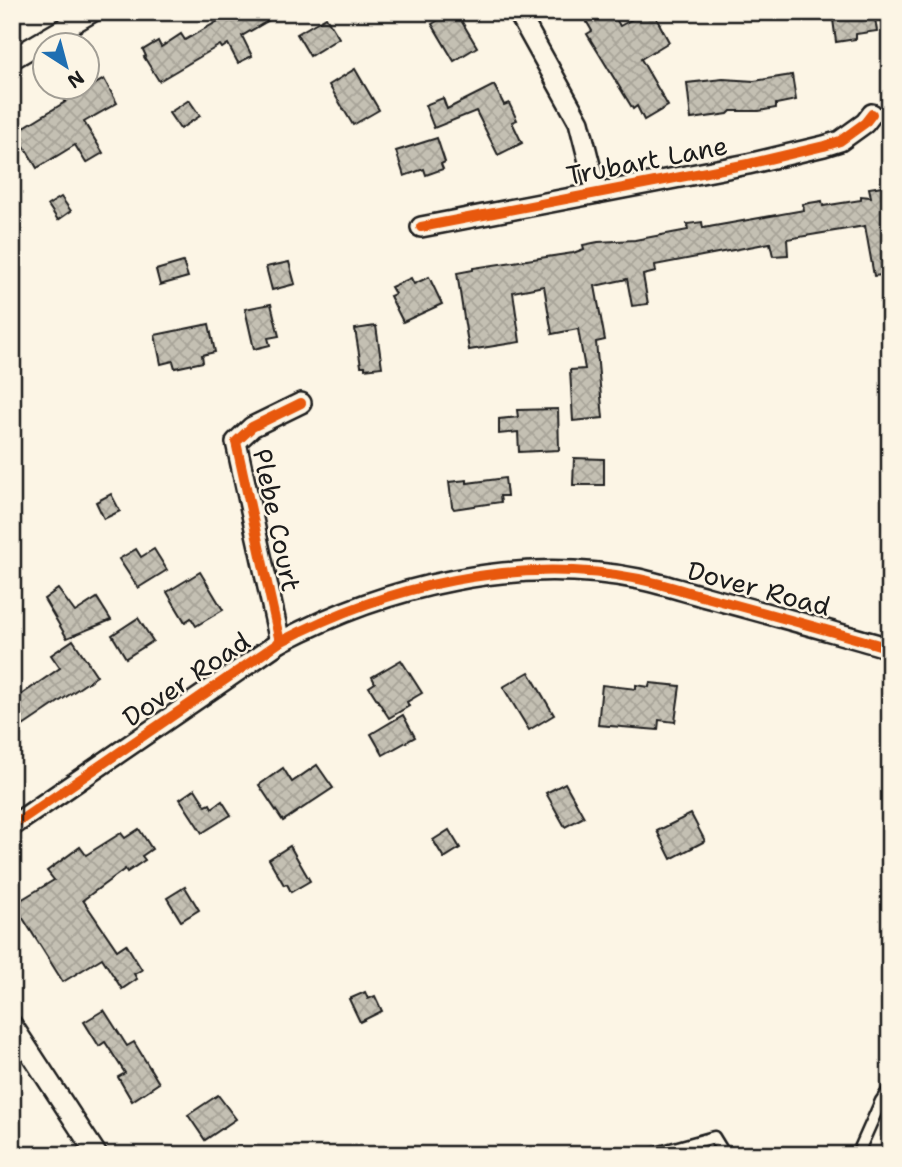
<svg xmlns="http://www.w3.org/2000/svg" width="902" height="1167" viewBox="0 0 902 1167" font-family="'Shantell Sans',sans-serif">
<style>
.building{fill:url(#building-cross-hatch);stroke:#1c1c1c;stroke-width:2}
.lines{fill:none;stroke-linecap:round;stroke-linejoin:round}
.lane-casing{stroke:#1c1c1c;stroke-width:15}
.street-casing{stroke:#1c1c1c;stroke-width:24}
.lane{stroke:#fcf5e5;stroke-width:10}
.street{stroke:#fcf5e5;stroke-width:19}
.cycleway-casing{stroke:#fcf5e5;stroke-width:15}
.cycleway{stroke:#e8590c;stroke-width:10}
.labels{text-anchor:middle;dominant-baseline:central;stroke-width:5;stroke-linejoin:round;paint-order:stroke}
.street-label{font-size:26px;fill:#1c1c1c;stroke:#fcf5e5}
</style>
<defs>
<pattern id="building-cross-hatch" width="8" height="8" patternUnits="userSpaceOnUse" patternTransform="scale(1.75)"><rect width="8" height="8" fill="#c4c0b3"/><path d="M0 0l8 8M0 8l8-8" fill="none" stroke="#a8a499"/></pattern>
</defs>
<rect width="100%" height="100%" fill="#fcf5e5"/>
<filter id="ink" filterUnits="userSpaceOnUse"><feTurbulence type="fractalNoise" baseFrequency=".0143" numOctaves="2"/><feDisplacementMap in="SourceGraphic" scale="14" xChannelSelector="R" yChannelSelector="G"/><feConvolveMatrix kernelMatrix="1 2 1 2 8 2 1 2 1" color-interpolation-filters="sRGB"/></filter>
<g filter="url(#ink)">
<g class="building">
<polygon points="234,12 283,12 242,36 252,56 238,63 228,44 222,48 220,45 159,81 144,57 146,56 143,50 158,41 161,47 181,34 185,40"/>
<polygon points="452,12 456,12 477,47 454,61 432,24"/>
<polygon points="581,12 612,12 620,26 645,12 653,12 669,42 641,59 668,106 644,120 637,106 633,109 587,34 592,31"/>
<polygon points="832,12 874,12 877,31 856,34 856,39 836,42"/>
<polygon points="326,17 339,38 310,56 297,34"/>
<polygon points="355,69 379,110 353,125 329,85"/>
<polygon points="792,75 796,100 776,104 776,108 759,111 731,111 728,114 691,119 687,83 723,79 754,81"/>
<polygon points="104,79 117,103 84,122 103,153 86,163 75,145 37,168 16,132 65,102 64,101"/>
<polygon points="494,85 504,105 509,103 517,120 512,122 522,143 498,155 476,111 434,128 425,105 443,98 447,109"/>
<polygon points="189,100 200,116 180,129 169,113"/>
<polygon points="437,138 445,162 441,164 443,169 426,175 424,169 404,176 396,151"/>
<polygon points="889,185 890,274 874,276 865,226 787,239 788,255 773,256 770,243 655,265 656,272 643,275 648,304 632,306 627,279 595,286 605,340 596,342 603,418 573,421 570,370 585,369 578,329 552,334 544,286 513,292 520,342 469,350 457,273 473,270 473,268 573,253 584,249 583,245 598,242 635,240 688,230 687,224 702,222 703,228 804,210 803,204 822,201 823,206 861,200 861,196 871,197 869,188"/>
<polygon points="61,197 71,211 58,220 48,205"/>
<polygon points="183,262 188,277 160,285 156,270"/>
<polygon points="289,262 295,284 272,290 266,267"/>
<polygon points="429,277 442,304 403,322 390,296 395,294 391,287 411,278 414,284"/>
<polygon points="271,304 279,336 268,338 270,345 254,349 245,309"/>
<polygon points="209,324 215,352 202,355 203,362 175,368 173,361 161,364 155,335"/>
<polygon points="376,326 382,367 365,369 365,366 361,366 355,329"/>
<polygon points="558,409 559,450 519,452 518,432 499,434 499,419 518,417 517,410"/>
<polygon points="574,458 604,459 604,485 573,485"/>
<polygon points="505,478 507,496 500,496 501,502 454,509 452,506 449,482 467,480 467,483"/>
<polygon points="111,494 120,511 104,519 96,502"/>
<polygon points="136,549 141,557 154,549 167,570 138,588 119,559"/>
<polygon points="200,572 223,610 196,626 191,618 185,622 167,592"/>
<polygon points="58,589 75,612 97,598 111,620 67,638 44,599"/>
<polygon points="138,618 153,641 126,658 112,635"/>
<polygon points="73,640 97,676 23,726 12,711 12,701 60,668 51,655"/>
<polygon points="401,660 422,693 407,702 409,706 389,718 369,687 375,683 372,677"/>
<polygon points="529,672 554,715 529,730 503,687"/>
<polygon points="650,683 680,686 675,722 659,720 658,730 598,725 602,685 636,689 636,685 649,687"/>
<polygon points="403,715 415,737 383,755 371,734"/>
<polygon points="317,765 333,788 283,821 259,785 283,768 292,782"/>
<polygon points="565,783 584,817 565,827 546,793"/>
<polygon points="195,789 206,806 210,804 212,808 222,801 231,815 202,833 180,799"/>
<polygon points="691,814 705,841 671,859 657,831"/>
<polygon points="139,829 152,849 142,856 145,860 127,872 125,869 83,900 117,950 126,944 142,970 134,974 137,979 122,989 102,958 63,982 14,904 54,880 47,871 80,847 86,855 121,833 125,838"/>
<polygon points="449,830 460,848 444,858 433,840"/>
<polygon points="290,846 310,881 291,892 287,884 284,885 269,859"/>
<polygon points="185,887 199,910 181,921 167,898"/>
<polygon points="365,992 368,999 375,996 382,1011 360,1022 349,999"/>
<polygon points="104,1010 127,1046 134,1042 159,1083 132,1101 118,1077 125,1073 105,1042 99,1046 84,1022"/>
<polygon points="218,1095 236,1119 205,1140 188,1115"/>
</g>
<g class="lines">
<defs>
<g id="lane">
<polyline points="649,1155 714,1137 725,1155"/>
<polyline points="857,1155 881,1101 890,1088"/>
</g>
<g id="street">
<polyline points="518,12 579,122 597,193"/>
<polyline points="12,59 92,12"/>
<polyline points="421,227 748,164 824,146 840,141 865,123 872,114"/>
<polyline points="280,642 236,442 252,427 301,403"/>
<path d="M 12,826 L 280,642 C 388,585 517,555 639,579 C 662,584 684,591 706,597 C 767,613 829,631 890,648"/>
<polyline points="12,1025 97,1155"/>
</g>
</defs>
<use href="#lane" class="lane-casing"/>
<use href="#street" class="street-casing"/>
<use href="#lane" class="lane"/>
<use href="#street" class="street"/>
<defs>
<g id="cycleway">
<polyline points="421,227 748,164 824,146 840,141 865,123 872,114"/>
<polyline points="280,642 236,442 252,427 301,403"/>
<path d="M 12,826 L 280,642 C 388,585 517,555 639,579 C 662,584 684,591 706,597 C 767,613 829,631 890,648"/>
</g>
</defs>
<use href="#cycleway" class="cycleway-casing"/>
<use href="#cycleway" class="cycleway"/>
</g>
</g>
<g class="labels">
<g class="street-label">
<text transform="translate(647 160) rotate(-11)">Trubart Lane</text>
<text transform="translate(277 520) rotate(78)">Plebe Court</text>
<text transform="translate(759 588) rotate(15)">Dover Road</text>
<text transform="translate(186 679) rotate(-34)">Dover Road</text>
</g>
</g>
<rect width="902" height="1167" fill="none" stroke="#fcf5e5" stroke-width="42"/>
<rect x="21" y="21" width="860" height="1125" fill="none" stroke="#1c1c1c" stroke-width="2.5" filter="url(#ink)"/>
<g transform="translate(66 66) rotate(144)"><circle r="33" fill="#fcf5e5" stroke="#a29e95" stroke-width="2"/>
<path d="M0-5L12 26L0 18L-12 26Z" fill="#1f6fb2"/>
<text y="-10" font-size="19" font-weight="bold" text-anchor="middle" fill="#1c1c1c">N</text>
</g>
</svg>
